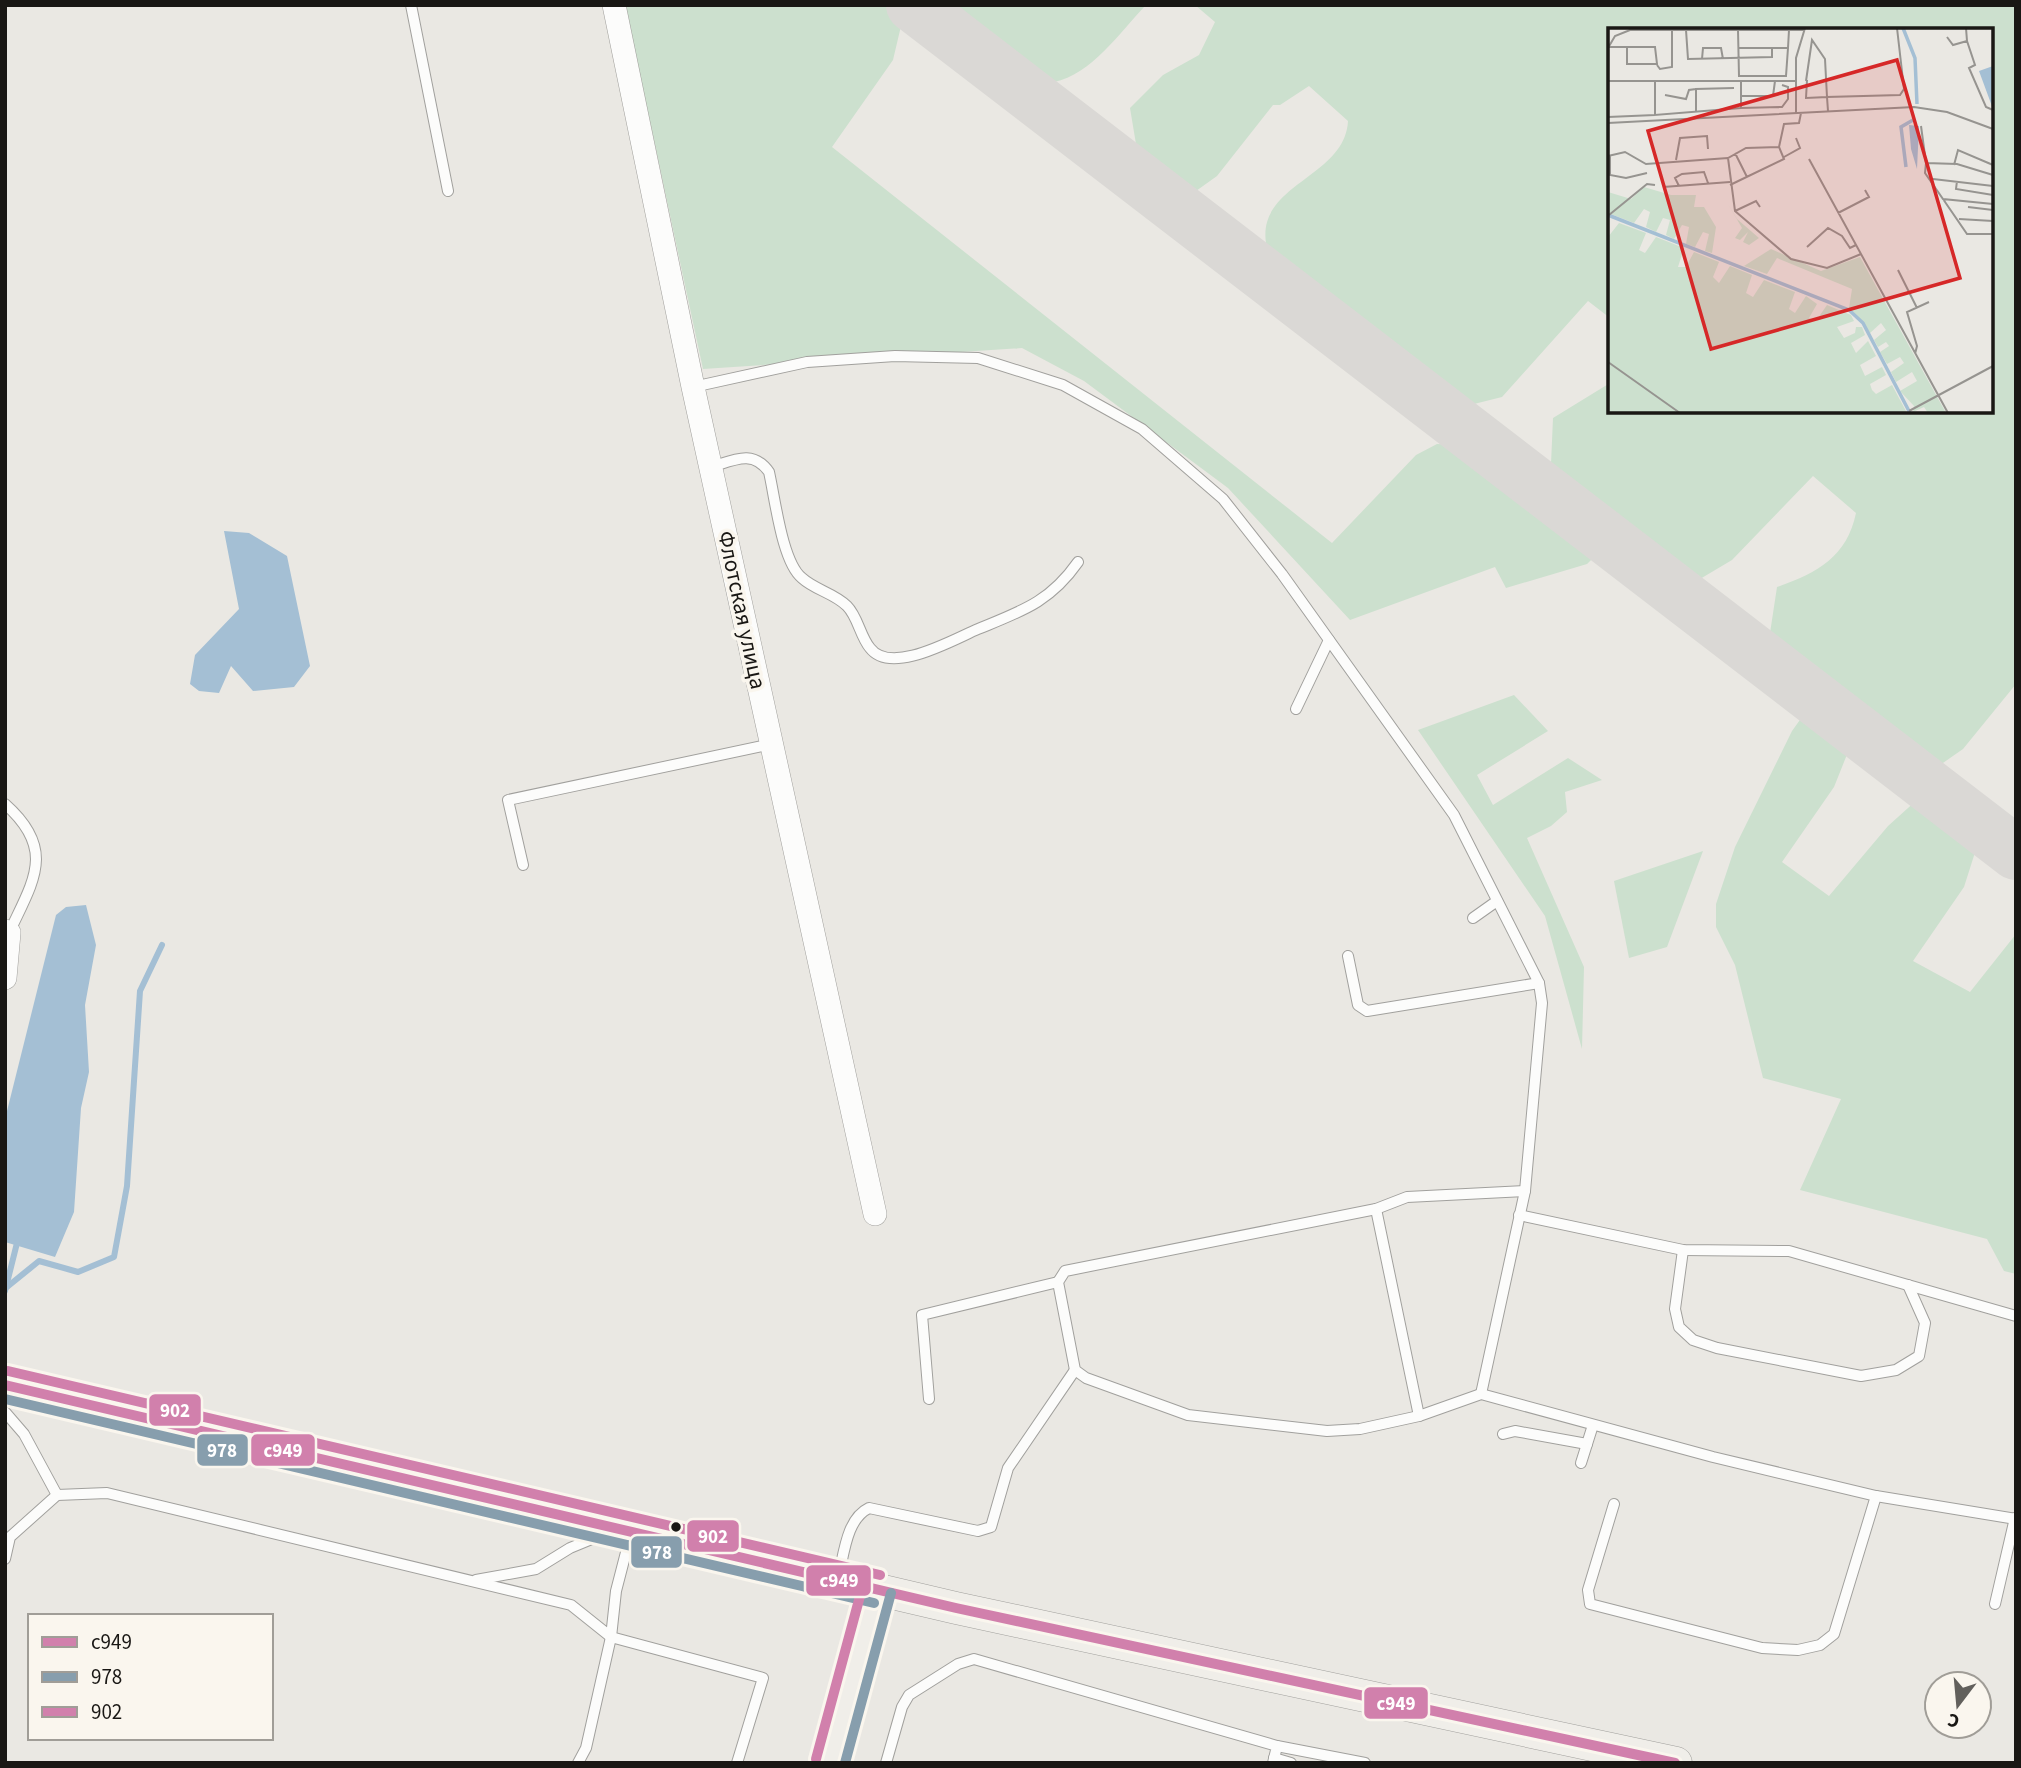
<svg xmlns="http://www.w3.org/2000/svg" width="2021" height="1768" viewBox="0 0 2021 1768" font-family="'Source Sans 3',sans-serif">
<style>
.green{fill:#cce0ce}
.water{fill:#a4bfd4}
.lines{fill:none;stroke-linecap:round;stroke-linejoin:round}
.stream{stroke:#a4bfd4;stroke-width:6}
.taxiway{stroke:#dad8d5;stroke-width:54}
.lane-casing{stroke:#a1a09d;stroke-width:12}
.street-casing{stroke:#a1a09d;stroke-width:24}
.secondary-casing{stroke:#a1a09d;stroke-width:33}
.lane{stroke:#fcfcfb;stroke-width:10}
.street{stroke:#fcfcfb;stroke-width:23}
.secondary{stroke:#f0eee9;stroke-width:32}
.bus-1-casing{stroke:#faf6ee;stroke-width:16}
.bus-2-casing{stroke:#faf6ee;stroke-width:16}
.bus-3-casing{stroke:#faf6ee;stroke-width:16}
.bus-1{stroke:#d180ac;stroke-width:10}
.bus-2{stroke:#879ead;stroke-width:10}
.bus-3{stroke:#d180ac;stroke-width:10}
.bus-dot{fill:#191714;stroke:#faf6ee;stroke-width:2.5}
.labels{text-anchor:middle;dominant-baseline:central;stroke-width:7;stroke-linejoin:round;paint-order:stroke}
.street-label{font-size:23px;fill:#191714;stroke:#faf6ee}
.inset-river{fill:none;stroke:#a4bfd4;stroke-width:3.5}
.inset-road{fill:none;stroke:#969490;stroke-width:2}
.view{fill:#d62828;fill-opacity:0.15;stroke:#d62828;stroke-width:3.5}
.inset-edge{fill:none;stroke:#191714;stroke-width:3.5}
.line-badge{stroke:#faf6ee;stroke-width:2.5}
.badge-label{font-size:19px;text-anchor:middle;font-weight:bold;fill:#fff}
</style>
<rect width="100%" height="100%" fill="#eae8e3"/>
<g class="green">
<polygon points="625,5 889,5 893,10 891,18 901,26 893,60 832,147 1332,543 1416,455 1437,444 1458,445 1592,548 1594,557 1587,564 1506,588 1495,567 1350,620 1228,488 1084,381 1022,348 703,369"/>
<path d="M 954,5 L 1146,5 C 1120,32 1091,75 1054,82 Z"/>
<path d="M 1195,5 L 2016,5 L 2016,684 L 1963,749 L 1940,765 L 1770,633 L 1777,587 C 1817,573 1847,557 1856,513 L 1813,476 L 1732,560 L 1700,579 L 1551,464 L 1553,418 L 1610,383 L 1610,411 L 1991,411 L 1991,30 L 1610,30 L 1610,318 L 1588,301 L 1502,397 L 1470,405 L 1267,248 C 1252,184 1345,179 1348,121 L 1309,86 L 1280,105 L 1273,105 L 1217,176 L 1196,191 L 1136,144 L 1130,108 L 1163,75 L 1199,55 L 1215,22 Z"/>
<polygon points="1514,695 1548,731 1477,775 1493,805 1568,758 1602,780 1565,792 1567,812 1551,826 1527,838 1584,967 1582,1049 1545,916 1418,730"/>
<polygon points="1802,717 1818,721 1850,747 1834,787 1782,862 1829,896 1888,826 1918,799 1978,843 1964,887 1913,961 1970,992 2016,934 2016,1274 2004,1271 1987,1239 1800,1190 1841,1099 1763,1078 1735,965 1716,927 1716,904 1735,847 1792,731"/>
<polygon points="1703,851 1667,947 1629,958 1614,881"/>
</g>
<g class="water">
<polygon points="224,531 249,533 287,556 310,666 294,687 253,691 231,666 219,693 199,691 190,684 195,655 239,609"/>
<polygon points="86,905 96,945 85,1005 89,1072 81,1108 74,1212 55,1257 5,1242 5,1119 56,915 66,907"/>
</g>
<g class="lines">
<g class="stream">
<polyline points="7,1287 39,1261 78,1272 114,1257 127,1186 140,991 162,945"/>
<polyline points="5,1291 17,1243"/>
</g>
<polyline class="taxiway" points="913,5 2016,853"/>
<defs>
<g id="lane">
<polyline points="411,5 448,191"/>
<polyline points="693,387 807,362 895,356 978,358 1063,385 1142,429 1223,499 1282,574 1454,815 1539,983 1542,1003 1525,1191 1481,1394"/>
<path d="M 711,467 C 734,460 753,449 769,472 C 775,498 782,562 802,578 C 815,590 834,593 847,606 C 858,617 860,636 870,648 C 891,676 954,639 978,629 C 1022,611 1050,602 1078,562"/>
<polyline points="1296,709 1329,640"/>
<path d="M 5,804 C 57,850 33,881 9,933"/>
<polyline points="523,865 508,800 772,744"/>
<polyline points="1473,918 1497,901"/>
<polyline points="1348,956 1358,1005 1367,1011 1539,983"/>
<polyline points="1525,1191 1407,1197 1376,1209 1065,1271 1058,1282 1075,1370 1086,1378 1188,1415 1327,1431 1360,1429 1419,1416 1481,1394 1713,1457 1876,1496 2016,1519"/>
<polyline points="1376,1209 1419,1416"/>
<polyline points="1519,1215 1683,1250 1789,1251 2016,1316"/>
<polyline points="1683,1250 1675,1309 1679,1327 1693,1340 1717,1348 1861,1376 1896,1370 1919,1356 1925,1323 1908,1285"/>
<polyline points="929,1399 922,1315 1058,1282"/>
<polyline points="5,1412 24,1434 57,1495"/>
<polyline points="1503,1434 1515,1431 1587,1444"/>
<polyline points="1581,1463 1593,1425"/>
<polyline points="1614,1504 1588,1590 1590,1604 1762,1648 1798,1650 1820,1645 1834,1634 1876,1496"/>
<polyline points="5,1559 10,1537 57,1495 107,1493 571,1605 611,1637 616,1591 631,1533"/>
<path d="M 838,1578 C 844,1555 846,1519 869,1508 L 978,1531 L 991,1527 L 1008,1468 L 1075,1370"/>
<polyline points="476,1580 536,1569 570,1548 604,1534"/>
<polyline points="1995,1604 2015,1518"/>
<polyline points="1277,1746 1365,1763"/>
<polyline points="1274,1758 1291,1763"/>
<polyline points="578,1763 586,1748 611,1637 763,1678 737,1763"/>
<polyline points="886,1763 902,1707 909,1695 958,1664 974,1659 1277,1746 1273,1763"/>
</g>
<g id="street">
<polyline points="614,5 693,387 875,1214"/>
<polyline points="5,931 9,933 5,978"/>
</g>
<g id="secondary">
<polyline points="5,1385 956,1608 1676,1763"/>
<polyline points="830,1763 877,1589"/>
</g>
</defs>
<use href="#lane" class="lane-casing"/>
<use href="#street" class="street-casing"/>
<use href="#secondary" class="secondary-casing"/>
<use href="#lane" class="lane"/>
<use href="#street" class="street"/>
<use href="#secondary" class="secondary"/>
<defs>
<polyline id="bus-1" points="5,1385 956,1608 1675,1763"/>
<g id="bus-2">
<polyline points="5,1399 874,1603"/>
<polyline points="845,1763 891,1593"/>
</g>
<g id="bus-3">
<polyline points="8,1371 880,1575"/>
<polyline points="816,1759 863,1585"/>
</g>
</defs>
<use href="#bus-1" class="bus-1-casing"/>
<use href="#bus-2" class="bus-2-casing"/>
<use href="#bus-3" class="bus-3-casing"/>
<use href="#bus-1" class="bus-1"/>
<use href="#bus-2" class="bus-2"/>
<use href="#bus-3" class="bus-3"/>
</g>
<circle class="bus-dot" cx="676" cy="1527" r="6"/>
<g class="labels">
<g class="street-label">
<text transform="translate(742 610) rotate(78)">Флотская улица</text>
</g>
</g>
<g transform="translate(1608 28)">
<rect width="385" height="385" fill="#eae8e3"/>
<path d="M 36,159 L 63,167 L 88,167 L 86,179 L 96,179 L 108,199 L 104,225 L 97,223 L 101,206 L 95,204 L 87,219 L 78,216 L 81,199 L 74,197 L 66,211 L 58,207 L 62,192 L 55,190 L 48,204 L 38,199 L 42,184 L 36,181 L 26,195 L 0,185 L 0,164 L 23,171 ZM 120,176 L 129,191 L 151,210 L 141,217 L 135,214 L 140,204 L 132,212 L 127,210 L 134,200 ZM 11,195 L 38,205 L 31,222 L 37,225 L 48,209 L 76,220 L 70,239 L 78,239 L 86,224 L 111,234 L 105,249 L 111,255 L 122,238 L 144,247 L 138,265 L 145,269 L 156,252 L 187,264 L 181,281 L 187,285 L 198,268 L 209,276 L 201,290 L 208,293 L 219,277 L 243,287 L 246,293 L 229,299 L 236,310 L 247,305 L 248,299 L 254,299 L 257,307 L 243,315 L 248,325 L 260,313 L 268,328 L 252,337 L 257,348 L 274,339 L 278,347 L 262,356 L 264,362 L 268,366 L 284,357 L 299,385 L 0,385 L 0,209 ZM 163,221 L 213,243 L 252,229 L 338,385 L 320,385 L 316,379 L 305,384 L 306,378 L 292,363 L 309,353 L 304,344 L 288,354 L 283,344 L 296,335 L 292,329 L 279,336 L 272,324 L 281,318 L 278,314 L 270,319 L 266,312 L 278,302 L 273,295 L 262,305 L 241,280 L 244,261 L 169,230 L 159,246 L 136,238 Z" fill="#cce0ce"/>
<path d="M 385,38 L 385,81 L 371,43 ZM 301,97 L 311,98 L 309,141 L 303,121 Z" fill="#a4bfd4"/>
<path class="inset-river" d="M 295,0 L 307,30 L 309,76M 298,139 L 293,99 L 305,92M 0,187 L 241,282 L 255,295 L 302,385"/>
<path class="inset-road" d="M 78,2 L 80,31 L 164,29 L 164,20 L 130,20M 130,2 L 131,48 L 178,48 L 180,20M 339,9 L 345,17 L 359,13 L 358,0M 359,13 L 367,37 L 361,40 L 378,79 L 385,82M 0,19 L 47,19 L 49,36 L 19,36 L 19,19M 0,20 L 7,8 L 22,2 L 196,2M 164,20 L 180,20 L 181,2M 94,31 L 95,20 L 113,20 L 115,31M 49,37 L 52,41 L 64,39 L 64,2M 0,53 L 187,53M 47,53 L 47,87 L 133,80M 133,53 L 133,80 L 174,79 L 180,71 L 180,59 L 174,57M 198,53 L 204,12 L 217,31 L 219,69 L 198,70 L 199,52M 57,67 L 78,71 L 81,62 L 88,61M 133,68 L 165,68 L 167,53M 220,83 L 219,69 L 292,67 L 296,61 L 289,0M 88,84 L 88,61 L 126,60M 188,85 L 188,30 L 197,0M 0,89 L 47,87M 0,95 L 306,79 L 339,84 L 385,101M 313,98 L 318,135 L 349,136 L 385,147M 127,125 L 139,149M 0,128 L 17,124 L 38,136 L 120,130 L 138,120 L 171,119M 2,128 L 2,147 L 18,150 L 39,145M 176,129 L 192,120 L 188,110M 120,130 L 127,183 L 183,231 L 219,240 L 253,226M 201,131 L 340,385M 68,132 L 72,110 L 99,108 L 100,121M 318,135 L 317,145 L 335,171 L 385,176M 346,137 L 350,122 L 385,137M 325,151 L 385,158M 349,153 L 348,161 L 385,167M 122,157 L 176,131 L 171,119 L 176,96 L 191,95 L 193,85M 71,158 L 67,150 L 74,146 L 96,144 L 100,155M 55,159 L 122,154M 335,171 L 359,206 L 385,206M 360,179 L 385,182M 127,183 L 148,173 L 152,179M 230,185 L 261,169 L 257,162M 1,187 L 39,156 L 47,157M 351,191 L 385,193M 199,219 L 220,200 L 234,208 L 242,220 L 248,217M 290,242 L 309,280M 307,326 L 309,318 L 299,284 L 321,274M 0,334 L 72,385M 301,383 L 385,338"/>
<path class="view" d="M 289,32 L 352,250 L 103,321 L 40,103 Z"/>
<rect width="385" height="385" class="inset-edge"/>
</g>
<g class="line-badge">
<rect x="148" y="1393" width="54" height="34" rx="7" fill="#d180ac"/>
<rect x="196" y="1433" width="53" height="34" rx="7" fill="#879ead"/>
<rect x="250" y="1433" width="66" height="34" rx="7" fill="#d180ac"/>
<rect x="686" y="1519" width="54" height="34" rx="7" fill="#d180ac"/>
<rect x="630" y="1535" width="53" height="34" rx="7" fill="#879ead"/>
<rect x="805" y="1564" width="67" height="33" rx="7" fill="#d180ac"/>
<rect x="1363" y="1686" width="66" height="34" rx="7" fill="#d180ac"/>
</g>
<g class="badge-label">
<text x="175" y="1417">902</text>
<text x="222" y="1457">978</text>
<text x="283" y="1457">с949</text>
<text x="713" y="1543">902</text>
<text x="657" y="1559">978</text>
<text x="839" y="1587">с949</text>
<text x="1396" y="1710">с949</text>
</g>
<rect width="2021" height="1768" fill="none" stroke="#191714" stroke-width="14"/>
<rect x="28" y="1614" width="245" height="126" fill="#faf6ee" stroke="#a09d97" stroke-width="2"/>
<rect x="42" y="1637" width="35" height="10" fill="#d180ac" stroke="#a09d97" stroke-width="2"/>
<text x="91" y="1649" font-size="21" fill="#191714">с949</text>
<rect x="42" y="1672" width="35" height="10" fill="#879ead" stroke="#a09d97" stroke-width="2"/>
<text x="91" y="1684" font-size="21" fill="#191714">978</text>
<rect x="42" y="1707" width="35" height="10" fill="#d180ac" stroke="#a09d97" stroke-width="2"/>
<text x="91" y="1719" font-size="21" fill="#191714">902</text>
<g transform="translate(1958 1705) rotate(196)"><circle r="33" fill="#faf6ee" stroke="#a09d97" stroke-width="2"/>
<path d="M0-5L12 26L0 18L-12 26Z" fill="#62605c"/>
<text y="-10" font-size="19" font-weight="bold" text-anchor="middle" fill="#191714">С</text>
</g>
</svg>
